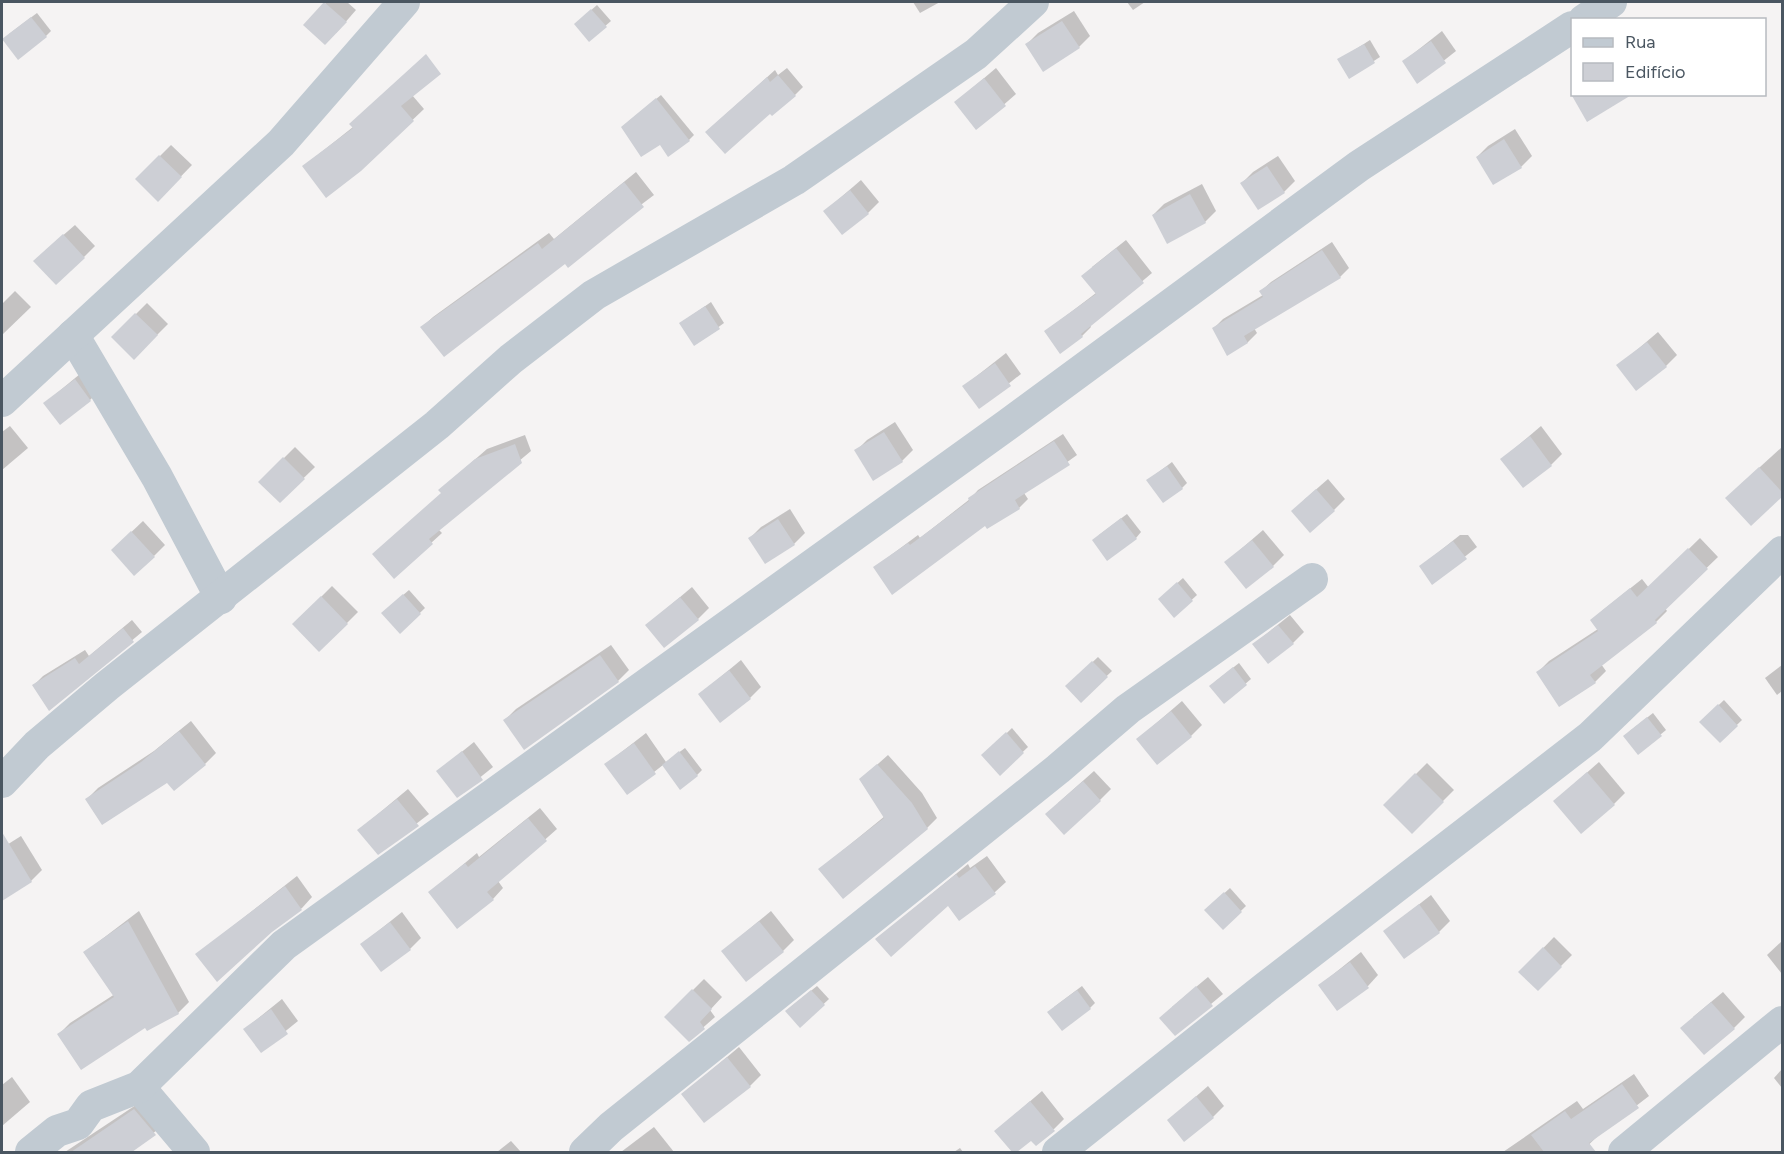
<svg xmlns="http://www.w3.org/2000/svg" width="1784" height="1154" viewBox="0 0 1784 1154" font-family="Figtree,sans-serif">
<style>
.shadow{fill:#0003}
.building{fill:#cdcfd5}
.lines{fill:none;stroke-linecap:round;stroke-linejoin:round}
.street{stroke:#c1cad2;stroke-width:32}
</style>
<rect width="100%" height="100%" fill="#f5f3f3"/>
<g class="shadow">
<polygon points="327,2 347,2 356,10 336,33 305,25"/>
<polygon points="913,2 940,2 920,13"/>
<polygon points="1127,2 1145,2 1133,10"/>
<polygon points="597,5 611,21 589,40 581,19"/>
<polygon points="1074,11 1090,36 1079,47 1027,44 1038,33"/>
<polygon points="37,13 51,31 46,36 9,34"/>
<polygon points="1442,31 1456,51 1418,81 1404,61"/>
<polygon points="1370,40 1380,57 1349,77 1339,60"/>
<polygon points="787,68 803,87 795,95 770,111 715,124 775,70 778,75"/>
<polygon points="996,68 1016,94 977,128 956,102"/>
<polygon points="412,95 424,109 360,170 304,166 353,127"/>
<polygon points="661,95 694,135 689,140 660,143 628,122"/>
<polygon points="1515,129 1532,156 1521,167 1477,157 1488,146"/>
<polygon points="171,145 192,165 158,200 137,179"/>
<polygon points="1278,156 1295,181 1284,192 1242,183 1253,172"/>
<polygon points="636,172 654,195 565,262 422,327 433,317 549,233 554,239"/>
<polygon points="861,180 879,202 868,213 825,211"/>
<polygon points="1202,184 1216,211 1205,222 1153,215 1164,204"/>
<polygon points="75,225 95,246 84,257 46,250"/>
<polygon points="1126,240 1152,273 1090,325 1091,327 1082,336 1046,331 1096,293 1092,267"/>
<polygon points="1332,242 1349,268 1340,277 1254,328 1257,333 1248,342 1228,354 1214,328 1223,319 1263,295 1261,291 1271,282"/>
<polygon points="15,291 31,307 2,335 2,304"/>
<polygon points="711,302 724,323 695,344 681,323"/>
<polygon points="147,303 168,324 134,358 113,337"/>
<polygon points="1658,332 1677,355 1666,366 1618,366"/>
<polygon points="1006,353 1021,374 979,407 964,386"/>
<polygon points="86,369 101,389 90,400 45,403"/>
<polygon points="895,422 913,450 902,461 856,451 867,440"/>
<polygon points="10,426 28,448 2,470 2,432"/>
<polygon points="1541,426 1562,454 1551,465 1502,459"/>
<polygon points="1063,434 1077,455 1024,493 1028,499 1019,508 875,567 918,535 920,538 970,499 978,490"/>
<polygon points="525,435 531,451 438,529 442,533 394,577 443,492 440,490 487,449"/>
<polygon points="295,447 315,467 280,501 260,482"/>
<polygon points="1782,447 1782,495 1751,524 1738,487"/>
<polygon points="1172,462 1187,483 1182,488 1148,480"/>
<polygon points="1328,479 1345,499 1334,510 1304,500"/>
<polygon points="790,509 805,533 794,544 750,538 761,527"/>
<polygon points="1127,514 1141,532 1136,538 1099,535"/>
<polygon points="143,521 165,545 154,556 124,539"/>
<polygon points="1263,530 1284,555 1273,566 1226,562"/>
<polygon points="1460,535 1468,535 1477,547 1433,582 1421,566"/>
<polygon points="1700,538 1718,557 1665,608 1667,611 1656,622 1601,664 1606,671 1595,682 1538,672 1549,661 1598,629 1592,620 1603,610 1642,579 1649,588"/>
<polygon points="1183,578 1197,595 1174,616 1165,594"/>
<polygon points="332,586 358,612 347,623 294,624"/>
<polygon points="692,587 709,608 698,619 647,625"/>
<polygon points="409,590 425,608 400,632 388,608"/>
<polygon points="1290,615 1304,632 1293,643 1254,644"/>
<polygon points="132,620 142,632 50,709 34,685 43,676 85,650 89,656"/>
<polygon points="611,645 629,670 618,681 505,720 516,709"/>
<polygon points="1098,657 1112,671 1081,700 1067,686"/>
<polygon points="741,660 761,687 750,698 700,694"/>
<polygon points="1239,663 1251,679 1224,702 1216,681"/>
<polygon points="1782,665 1782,691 1777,695 1765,678"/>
<polygon points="1724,700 1742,720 1720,741 1701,722"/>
<polygon points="1182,701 1202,725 1191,736 1138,739"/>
<polygon points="1653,713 1666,730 1638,753 1630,731"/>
<polygon points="191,721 216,753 205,764 167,781 87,799 98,788 154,751"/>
<polygon points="1012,728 1028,747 1000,773 984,755"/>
<polygon points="646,733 666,762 685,748 702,770 697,775 663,765 627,793 606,764"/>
<polygon points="474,742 493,767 457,796 438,771"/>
<polygon points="888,755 922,793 937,818 927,828 820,869 885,816 861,779"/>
<polygon points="1599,762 1625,793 1614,804 1566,791"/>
<polygon points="1427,763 1454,790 1412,832 1385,805"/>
<polygon points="1094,771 1111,789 1100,800 1058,803"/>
<polygon points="408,789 429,814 378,853 359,830"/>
<polygon points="540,808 557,829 498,881 503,888 493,899 430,892 477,853 479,857"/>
<polygon points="21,836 42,870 31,881 2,899 2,848"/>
<polygon points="987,856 1006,882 995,892 959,919 948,904 877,939 968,864 970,868"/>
<polygon points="297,876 312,897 302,908 271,931 197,954"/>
<polygon points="1230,888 1246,906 1223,928 1206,910"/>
<polygon points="1431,895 1450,921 1439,932 1385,931"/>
<polygon points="139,911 189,1002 178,1013 146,1026 59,1034 70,1023 115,994 85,952"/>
<polygon points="771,911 794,940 783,951 723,951"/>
<polygon points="402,912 421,938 410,949 362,944"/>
<polygon points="1554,937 1572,955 1538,989 1520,972"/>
<polygon points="1782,941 1782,974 1767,955"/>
<polygon points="1361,952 1378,975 1368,986 1320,985"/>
<polygon points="1208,977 1223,994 1175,1034 1172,1007"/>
<polygon points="704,979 722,997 710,1010 715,1017 689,1040 666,1017"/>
<polygon points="817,986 829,999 800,1026 792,1006"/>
<polygon points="1082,986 1095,1003 1090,1008 1054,1007"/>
<polygon points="1723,992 1745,1017 1734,1028 1693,1017"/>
<polygon points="282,999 298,1021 261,1051 245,1029"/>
<polygon points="739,1047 761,1075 750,1086 683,1094"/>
<polygon points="1782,1069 1782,1088 1774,1078"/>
<polygon points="1634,1074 1649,1096 1601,1133 1581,1152 1503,1152 1577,1101 1583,1109"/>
<polygon points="12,1077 30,1102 2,1126 2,1085"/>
<polygon points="1208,1086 1224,1106 1213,1117 1169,1120"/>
<polygon points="1042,1091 1064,1119 1054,1129 1031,1139 1015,1152 996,1131"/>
<polygon points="145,1099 166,1123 129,1152 65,1152"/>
<polygon points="654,1127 674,1152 621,1152"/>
<polygon points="511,1141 521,1152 497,1152"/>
<polygon points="960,1148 963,1152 954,1152"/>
</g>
<g class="building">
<polygon points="324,2 347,22 325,45 303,25"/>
<polygon points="591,9 607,27 589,42 574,24"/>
<polygon points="31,17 47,37 18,60 2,39"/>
<polygon points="1062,21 1080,48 1043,72 1025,44"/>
<polygon points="1431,41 1446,63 1417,84 1402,61"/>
<polygon points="1364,44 1375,63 1349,79 1337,59"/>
<polygon points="426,54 441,74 401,106 414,121 361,171 326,198 302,166 353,128 349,124"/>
<polygon points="778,75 796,96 772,116 770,114 725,154 705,132 767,77 770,82"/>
<polygon points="984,78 1006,106 976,130 954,102"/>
<polygon points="1571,94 1633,94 1587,122"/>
<polygon points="656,98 690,141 668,157 660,145 641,157 621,127"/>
<polygon points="1504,139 1522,168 1493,185 1476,157"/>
<polygon points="159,155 182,177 158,202 135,179"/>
<polygon points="1267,166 1285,193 1258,210 1240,183"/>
<polygon points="624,182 644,207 568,268 565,264 444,357 420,327 538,243 542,249"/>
<polygon points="850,190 869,214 842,235 823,211"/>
<polygon points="1190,194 1206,223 1167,244 1152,215"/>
<polygon points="63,234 85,258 56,285 33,261"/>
<polygon points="1116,248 1144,283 1081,334 1083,337 1060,354 1044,331 1096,294 1081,276"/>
<polygon points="1322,250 1341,278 1244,336 1248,343 1227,356 1212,328 1263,297 1259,291"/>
<polygon points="705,306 720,329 694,346 679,323"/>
<polygon points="135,313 158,335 134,360 111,337"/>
<polygon points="1647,342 1667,367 1636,391 1616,365"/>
<polygon points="995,363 1011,386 979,409 962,386"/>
<polygon points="75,379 91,401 60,425 43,403"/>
<polygon points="884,432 903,462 873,481 854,450"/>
<polygon points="1530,436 1552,466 1523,488 1500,459"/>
<polygon points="1054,441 1070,465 1015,500 1020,509 987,529 985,526 892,595 873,567 908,543 910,545 969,501 968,498"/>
<polygon points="515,444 522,463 429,539 433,544 394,579 372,554 441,493 438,490 475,459"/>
<polygon points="283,457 305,479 280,503 258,482"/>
<polygon points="1167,466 1183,489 1163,503 1146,480"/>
<polygon points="1759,467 1782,492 1782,497 1751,526 1725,498"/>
<polygon points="1316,489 1335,511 1310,533 1291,511"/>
<polygon points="1121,518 1137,539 1107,561 1092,540"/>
<polygon points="778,519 795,545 765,564 748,538"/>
<polygon points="131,531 155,557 134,576 111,550"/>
<polygon points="1252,540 1274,567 1246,589 1224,562"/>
<polygon points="1453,541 1467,559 1432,585 1419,566"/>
<polygon points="1688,548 1708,569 1655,620 1657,623 1590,675 1596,683 1559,707 1536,672 1598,631 1590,620 1630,588 1637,597"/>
<polygon points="1177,582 1193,601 1174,618 1158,599"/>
<polygon points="403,594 421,614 400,634 381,613"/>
<polygon points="321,596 348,624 319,652 292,624"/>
<polygon points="680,597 699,620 664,648 645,625"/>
<polygon points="1278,625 1294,644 1268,664 1252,644"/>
<polygon points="123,628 134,642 49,711 32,685 75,658 79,664"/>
<polygon points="600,655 619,682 524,750 503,720"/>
<polygon points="1092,661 1108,677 1081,703 1065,686"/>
<polygon points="1233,667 1247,685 1224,704 1209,686"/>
<polygon points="729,670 751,699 720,723 698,694"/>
<polygon points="1718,704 1738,726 1720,743 1699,722"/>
<polygon points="1171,711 1192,737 1157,765 1136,739"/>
<polygon points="1647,717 1662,736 1638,755 1623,736"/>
<polygon points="179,731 206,765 174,791 167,783 102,825 85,799 141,762"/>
<polygon points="1006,732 1024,753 1000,776 981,755"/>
<polygon points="634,743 656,774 627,795 604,764"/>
<polygon points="462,751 483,780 457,798 436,771"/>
<polygon points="679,751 698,776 680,790 662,765"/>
<polygon points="877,764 912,803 928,829 843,899 818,869 884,818 859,779"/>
<polygon points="1587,772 1615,805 1581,834 1553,801"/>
<polygon points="1415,773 1444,802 1412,834 1383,805"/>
<polygon points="1083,781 1101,801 1064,835 1045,814"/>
<polygon points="397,799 419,826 378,855 357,830"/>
<polygon points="528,818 547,841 487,892 494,900 457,929 428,892 465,863 468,867"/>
<polygon points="2,832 32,882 2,901"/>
<polygon points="975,866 996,894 959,921 948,906 891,957 875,939 956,874 959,878"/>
<polygon points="285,886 302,910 272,932 217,982 195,954"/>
<polygon points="1224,892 1242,912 1223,930 1204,910"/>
<polygon points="1419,904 1440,933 1404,959 1383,931"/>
<polygon points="128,921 179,1014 147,1031 145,1028 81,1070 57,1034 114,997 83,952"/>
<polygon points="759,921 784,952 746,982 721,951"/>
<polygon points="390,922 411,950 381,972 360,944"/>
<polygon points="1543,947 1562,967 1538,991 1518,972"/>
<polygon points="1350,962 1369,988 1337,1011 1318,985"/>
<polygon points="1196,986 1213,1006 1175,1036 1159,1018"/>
<polygon points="692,989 712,1009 700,1022 705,1029 689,1042 664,1017"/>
<polygon points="811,990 825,1005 800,1028 785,1011"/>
<polygon points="1077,990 1091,1009 1062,1031 1047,1012"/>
<polygon points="1711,1002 1735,1029 1704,1055 1680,1028"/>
<polygon points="271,1009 288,1034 261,1053 243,1029"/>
<polygon points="727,1057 751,1087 704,1123 681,1094"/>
<polygon points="1622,1084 1639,1108 1589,1143 1596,1152 1544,1152 1531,1135 1565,1111 1571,1119"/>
<polygon points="1196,1096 1214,1118 1184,1142 1167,1120"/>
<polygon points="1030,1101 1055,1131 1036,1146 1031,1141 1017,1152 1012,1152 994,1131"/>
<polygon points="134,1109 156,1135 132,1152 71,1152"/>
</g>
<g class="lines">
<g class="street">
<polyline points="1584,20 1611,2"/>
<polyline points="73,335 157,477 221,598"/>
<polyline points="2,401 281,143 404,2"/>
<polyline points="2,782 37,745 107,686 437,425 511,359 594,295 794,180 976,54 1033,2"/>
<polyline points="139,1087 194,1152"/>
<polyline points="31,1152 57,1131 78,1124 91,1106 139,1087 284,945 1007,425 1359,166 1572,27"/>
<polyline points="585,1152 611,1127 1058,769 1128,709 1312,579"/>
<polyline points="1058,1152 1266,987 1590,737 1782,552"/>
<polyline points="1624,1152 1782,1022"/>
</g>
</g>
<rect width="1784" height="1154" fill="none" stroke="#4a5661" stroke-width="6"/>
<rect x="1571" y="18" width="195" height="78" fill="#ffffff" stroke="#b7bbc0" stroke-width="1.5"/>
<rect x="1583" y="38" width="30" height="9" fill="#c1cad2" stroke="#b7bbc0" stroke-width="1.5"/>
<text x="1625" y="48" font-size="18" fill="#4a5661">Rua</text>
<rect x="1583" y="63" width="30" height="18" fill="#cdcfd5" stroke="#b7bbc0" stroke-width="1.5"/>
<text x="1625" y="78" font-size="18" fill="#4a5661">Edifício</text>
</svg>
